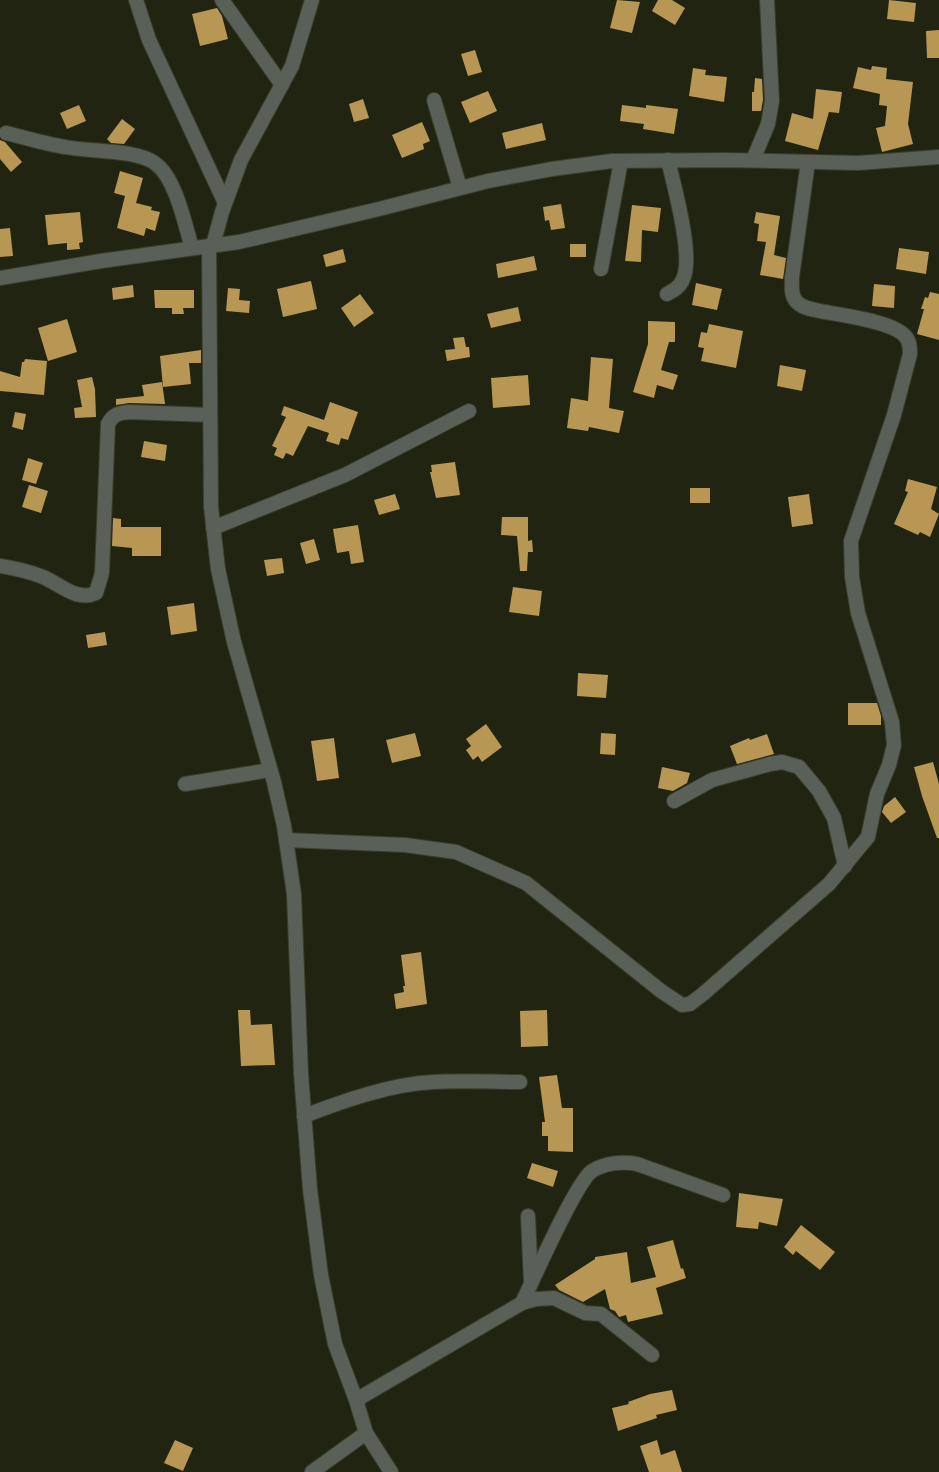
<svg xmlns="http://www.w3.org/2000/svg" width="939" height="1472" viewBox="0 0 939 1472" font-family="Lato,sans-serif">
<style>
.building{fill:#b79753}
.lines{fill:none;stroke-linecap:round;stroke-linejoin:round}
.minor-casing{stroke:#3c3e2c;stroke-width:16}
.minor{stroke:#596058;stroke-width:14}
</style>
<rect width="100%" height="100%" fill="#222412"/>
<g class="building">
<polygon points="617,0 640,2 632,33 610,28"/>
<polygon points="658,0 672,0 685,8 675,25 652,11"/>
<polygon points="889,0 916,3 914,22 887,19"/>
<polygon points="217,8 222,16 228,39 200,46 192,14"/>
<polygon points="939,30 939,58 927,58 926,31"/>
<polygon points="475,50 482,72 468,76 461,54"/>
<polygon points="872,66 887,68 886,79 913,82 908,124 913,144 882,152 876,128 885,126 887,106 879,105 880,94 853,88 858,67 871,70"/>
<polygon points="693,68 706,70 705,75 727,77 724,102 689,96"/>
<polygon points="755,78 762,79 763,100 761,111 752,111 752,92 754,92"/>
<polygon points="816,89 842,92 839,113 829,112 818,150 785,141 792,113 813,119"/>
<polygon points="488,91 497,111 470,123 461,102"/>
<polygon points="363,99 369,118 354,122 349,104"/>
<polygon points="79,105 86,121 67,129 60,113"/>
<polygon points="622,105 646,108 646,105 678,109 674,134 643,129 644,124 620,121"/>
<polygon points="122,119 135,129 124,144 111,143 107,139"/>
<polygon points="422,122 430,141 423,144 424,149 402,158 392,135"/>
<polygon points="542,123 546,140 506,149 502,133"/>
<polygon points="0,140 5,142 22,162 11,172 0,159"/>
<polygon points="120,171 143,178 136,203 152,207 151,210 160,212 155,231 146,228 144,236 117,228 125,196 114,193"/>
<polygon points="561,204 565,228 551,230 549,220 545,221 543,207"/>
<polygon points="632,205 661,208 658,232 642,230 641,262 625,261"/>
<polygon points="80,212 83,242 79,243 80,249 67,250 67,243 48,245 45,215"/>
<polygon points="756,212 780,216 774,255 786,258 783,279 760,275 766,242 757,241 759,224 754,223"/>
<polygon points="10,228 13,256 0,257 0,229"/>
<rect x="570" y="244" width="16" height="13"/>
<polygon points="899,248 929,252 926,274 896,269"/>
<polygon points="343,249 346,262 326,267 323,255"/>
<polygon points="534,256 537,270 498,278 496,264"/>
<polygon points="311,281 317,309 283,317 277,289"/>
<polygon points="696,283 722,289 717,310 692,305"/>
<polygon points="874,284 895,286 894,308 872,306"/>
<polygon points="133,285 134,297 113,300 112,288"/>
<polygon points="228,288 240,289 239,300 250,301 249,313 226,311"/>
<polygon points="154,290 194,290 194,308 183,308 184,314 172,314 172,308 155,308"/>
<polygon points="930,292 939,294 939,340 917,334 924,309 921,309 925,297 928,298"/>
<polygon points="360,294 374,313 354,327 341,308"/>
<polygon points="518,307 521,321 491,328 487,314"/>
<polygon points="67,319 77,352 48,361 38,328"/>
<polygon points="648,321 675,322 675,342 669,342 661,370 678,375 673,390 657,385 654,398 633,392 648,344"/>
<polygon points="709,324 743,331 736,368 701,361 704,348 698,347 701,332 707,333"/>
<polygon points="464,337 466,347 469,347 470,357 447,361 445,350 455,349 453,338"/>
<polygon points="201,350 201,363 189,363 191,384 163,387 160,356"/>
<polygon points="591,357 613,359 609,408 624,411 619,433 589,427 588,431 567,428 571,398 588,401"/>
<polygon points="25,359 47,361 44,395 0,391 0,371 20,377 22,362 24,362"/>
<polygon points="780,365 806,370 802,391 777,386"/>
<polygon points="528,375 530,405 493,408 491,378"/>
<polygon points="92,377 95,389 96,417 75,418 74,408 82,407 77,380"/>
<polygon points="162,382 165,404 129,403 116,405 116,399 144,396 142,385"/>
<polygon points="330,402 358,412 348,440 341,438 339,445 326,441 329,433 308,426 293,456 286,453 283,459 274,455 277,448 272,446 286,417 281,415 284,406 324,420"/>
<polygon points="15,412 26,414 23,430 12,427"/>
<polygon points="144,441 167,445 165,461 141,457"/>
<polygon points="28,458 43,463 36,484 22,480"/>
<polygon points="455,462 460,495 436,498 430,472 432,472 431,465"/>
<polygon points="908,479 937,487 931,509 939,514 930,537 920,532 918,535 894,524 908,492 905,491"/>
<polygon points="29,485 48,491 41,513 22,507"/>
<rect x="690" y="488" width="20" height="15"/>
<polygon points="395,494 400,509 379,515 374,500"/>
<polygon points="809,494 813,524 792,527 788,497"/>
<polygon points="502,517 528,517 528,541 532,540 533,552 528,552 527,571 520,571 517,536 501,535"/>
<polygon points="113,518 121,519 121,527 161,527 161,556 132,556 132,548 112,546"/>
<polygon points="358,525 364,562 351,564 349,551 337,553 333,529"/>
<polygon points="314,539 320,560 306,564 300,543"/>
<polygon points="282,558 284,573 267,576 264,560"/>
<polygon points="513,587 542,591 539,616 509,612"/>
<polygon points="194,603 197,631 171,635 167,607"/>
<polygon points="105,632 107,645 88,648 86,635"/>
<polygon points="578,673 608,675 606,698 577,696"/>
<polygon points="848,703 877,703 881,716 881,725 848,725"/>
<polygon points="486,724 502,747 482,762 478,756 473,760 466,750 471,746 466,739"/>
<polygon points="415,733 421,756 392,763 386,740"/>
<polygon points="601,733 616,734 615,755 600,754"/>
<polygon points="767,734 774,754 737,764 730,746 749,738 750,740"/>
<polygon points="334,738 339,778 317,781 311,741"/>
<polygon points="933,762 939,784 939,838 937,838 922,796 914,767"/>
<polygon points="662,767 690,773 687,783 673,791 658,788"/>
<polygon points="895,797 906,812 891,823 882,812 884,806"/>
<polygon points="421,952 427,1004 396,1009 394,994 404,992 403,986 405,986 401,955"/>
<polygon points="238,1010 250,1010 251,1025 272,1024 275,1065 241,1066"/>
<polygon points="547,1010 548,1046 521,1047 520,1011"/>
<polygon points="557,1075 562,1108 573,1108 573,1152 548,1151 548,1136 542,1136 542,1122 545,1122 539,1077"/>
<polygon points="532,1163 558,1171 553,1187 527,1178"/>
<polygon points="739,1193 783,1199 777,1226 759,1222 758,1229 736,1227"/>
<polygon points="801,1225 835,1252 820,1270 796,1251 793,1255 784,1247"/>
<polygon points="673,1240 681,1269 683,1268 686,1278 656,1288 663,1314 628,1322 626,1315 619,1317 615,1311 610,1309 605,1289 583,1302 559,1290 555,1285 595,1259 595,1257 627,1252 631,1283 656,1277 647,1247"/>
<polygon points="672,1390 677,1410 656,1415 657,1418 618,1431 612,1408 629,1404 628,1402 650,1394"/>
<polygon points="175,1440 193,1448 183,1471 164,1463"/>
<polygon points="657,1440 661,1455 675,1450 682,1472 649,1472 640,1446"/>
</g>
<g class="lines">
<defs>
<g id="minor">
<polyline points="136,0 149,40 225,203"/>
<polyline points="222,0 282,85"/>
<polyline points="434,100 460,188"/>
<path d="M 6,133 C 26,138 45,144 65,147 C 89,152 137,149 156,164 C 176,179 185,225 192,248"/>
<polyline points="753,160 768,124 772,101 767,0"/>
<polyline points="213,245 222,212 241,160 292,66 312,0"/>
<polyline points="209,246 211,507 218,569 234,642 274,782 284,826 294,894 301,1074 310,1189 321,1275 335,1344 356,1400"/>
<polyline points="601,269 621,161"/>
<polyline points="0,278 101,261 239,242 379,209 488,181 552,169 612,161 726,160 858,163 939,157"/>
<path d="M 667,294 C 674,290 680,287 683,279 C 694,257 674,186 668,160"/>
<polyline points="213,528 345,475 469,411"/>
<path d="M 0,566 C 13,568 30,572 43,577 C 60,584 77,602 96,593 L 102,573 L 108,424 C 113,414 119,413 129,412 L 210,415"/>
<polyline points="185,784 270,770"/>
<polyline points="674,801 712,780 770,764 782,762 799,767 819,791 834,818 845,866"/>
<path d="M 286,840 L 405,845 L 456,852 L 526,883 L 661,991 L 682,1005 L 690,1004 L 703,994 L 829,884 L 868,837 L 877,794 L 889,765 L 894,745 L 892,722 L 858,613 L 852,577 L 851,541 L 894,415 L 910,354 C 910,348 910,341 905,336 C 893,322 843,315 825,312 C 816,310 804,309 798,303 C 790,297 792,285 792,277 L 808,162"/>
<path d="M 304,1116 C 343,1101 391,1084 433,1082 C 462,1080 491,1082 520,1082"/>
<polyline points="528,1216 531,1283"/>
<path d="M 522,1303 C 533,1280 576,1182 592,1171 C 605,1163 622,1161 637,1164 L 723,1195"/>
<polyline points="366,1433 391,1472"/>
<polyline points="312,1472 366,1433 356,1400 522,1303 536,1299 554,1298 585,1313 601,1314 652,1355"/>
</g>
</defs>
<use href="#minor" class="minor-casing"/>
<use href="#minor" class="minor"/>
</g>
</svg>
